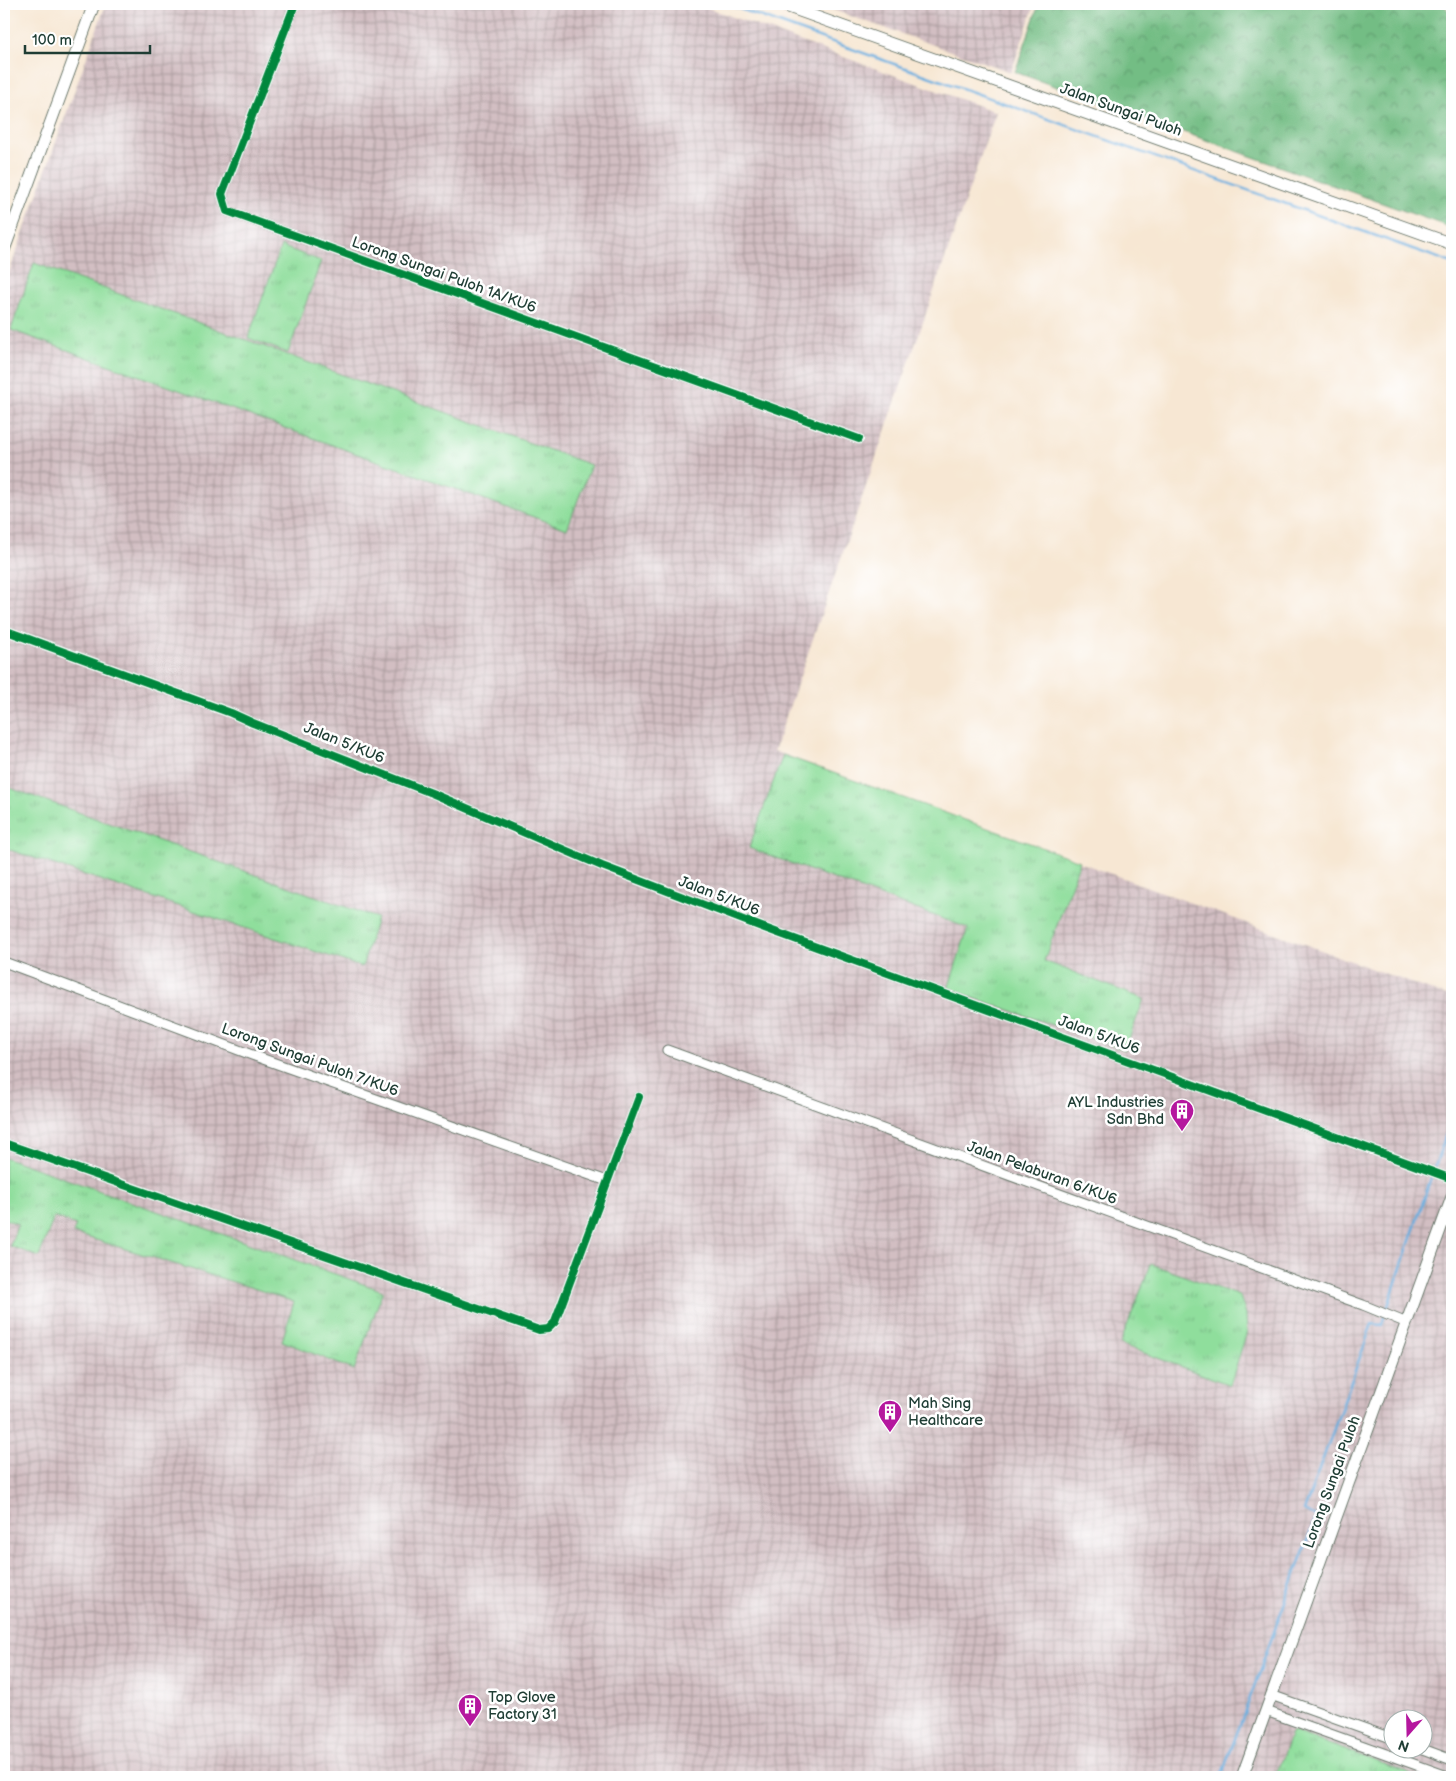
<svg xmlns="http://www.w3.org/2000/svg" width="1456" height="1781" viewBox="0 0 1456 1781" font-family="'Balsamiq Sans',sans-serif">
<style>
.industrial{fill:url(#industrial-grid);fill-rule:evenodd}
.grass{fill:url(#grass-tufts);stroke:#578e68}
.forest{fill:url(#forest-crowns);stroke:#497d5c}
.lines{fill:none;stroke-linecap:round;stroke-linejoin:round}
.stream{stroke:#69aedf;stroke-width:2.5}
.minor-casing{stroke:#6b786c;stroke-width:11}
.tertiary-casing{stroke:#6b786c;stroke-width:13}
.minor{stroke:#fff;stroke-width:9}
.tertiary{stroke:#fff;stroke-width:11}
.cycleway-casing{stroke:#fff;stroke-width:11}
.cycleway{stroke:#00873e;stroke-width:8}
.labels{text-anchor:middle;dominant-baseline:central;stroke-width:5;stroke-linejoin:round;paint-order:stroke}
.street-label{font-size:15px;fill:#1f3d34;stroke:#fff}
.poi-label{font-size:15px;fill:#1f3d34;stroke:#fff;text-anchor:start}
</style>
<defs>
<pattern id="industrial-grid" width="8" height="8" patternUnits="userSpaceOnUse" patternTransform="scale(1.25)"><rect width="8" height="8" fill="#d2bec2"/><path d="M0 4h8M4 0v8" fill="none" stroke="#aa9c9e"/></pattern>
<pattern id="grass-tufts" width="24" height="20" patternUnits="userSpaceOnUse" patternTransform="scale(1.25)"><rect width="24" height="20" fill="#8fde9c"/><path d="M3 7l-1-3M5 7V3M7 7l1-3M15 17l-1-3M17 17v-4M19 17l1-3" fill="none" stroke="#7bbf87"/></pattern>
<pattern id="forest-crowns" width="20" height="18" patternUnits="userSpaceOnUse" patternTransform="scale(1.25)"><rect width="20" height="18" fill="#73bd84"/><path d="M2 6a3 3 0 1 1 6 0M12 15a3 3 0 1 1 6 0" fill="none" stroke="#5e9b6d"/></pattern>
</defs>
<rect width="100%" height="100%" fill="#fff"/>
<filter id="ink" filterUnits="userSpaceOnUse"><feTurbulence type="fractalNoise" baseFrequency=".02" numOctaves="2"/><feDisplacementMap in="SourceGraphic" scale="10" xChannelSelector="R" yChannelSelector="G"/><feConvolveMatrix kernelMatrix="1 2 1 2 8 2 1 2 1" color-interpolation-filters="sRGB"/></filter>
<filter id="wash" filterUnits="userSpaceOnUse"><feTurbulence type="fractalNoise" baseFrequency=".0096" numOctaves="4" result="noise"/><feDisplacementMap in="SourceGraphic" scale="20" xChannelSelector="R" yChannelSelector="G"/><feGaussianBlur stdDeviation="1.12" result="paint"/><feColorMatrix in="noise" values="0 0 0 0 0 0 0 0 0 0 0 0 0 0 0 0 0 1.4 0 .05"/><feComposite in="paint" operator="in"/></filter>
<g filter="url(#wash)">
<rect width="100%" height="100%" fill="#f7e7d3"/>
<g class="industrial">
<path d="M 106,4 L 697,4 L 996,112 L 774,751 L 1452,998 L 1452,1777 L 4,1777 L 4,286 ZM 1394,1718 L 1424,1718 L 1424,1748 L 1394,1748 Z"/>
<polygon points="816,4 1035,4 1011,72"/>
</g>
<g class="grass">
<polygon points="281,246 321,261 288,353 248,338"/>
<polygon points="34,263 591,465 567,529 11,330"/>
<polygon points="783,755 1080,861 1044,961 1144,999 1125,1050 948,989 968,928 749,848"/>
<polygon points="4,786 377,918 362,967 4,848"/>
<polygon points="4,1157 383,1291 354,1370 282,1341 294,1302 253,1288 73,1233 76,1225 54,1217 39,1257 10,1246 18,1224 4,1219"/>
<polygon points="1151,1264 1240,1296 1246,1315 1247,1332 1230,1385 1120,1344"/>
<polygon points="1292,1731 1420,1777 1275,1777"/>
</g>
<polygon class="forest" points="1039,4 1443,4 1452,15 1452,228 1015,72"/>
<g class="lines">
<g class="stream">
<polyline points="726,4 1452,263"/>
<polyline points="1434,1170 1452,1117"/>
<polyline points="1386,1312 1432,1175"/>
<polyline points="1221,1777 1316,1517 1304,1511 1372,1324 1382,1325 1384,1317"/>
</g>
</g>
</g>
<g filter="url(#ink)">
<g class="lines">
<defs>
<g id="minor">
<polyline points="295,4 222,194 227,211 859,439"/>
<polyline points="4,630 231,713 253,723 434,794 602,866 759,926 1452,1179"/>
<polyline points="4,962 252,1055 607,1181"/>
<polyline points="667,1050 1363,1305 1407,1323"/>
<polyline points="4,1143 539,1330 548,1329 555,1322 639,1097"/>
<polyline points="1271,1695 1394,1739"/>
<polyline points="1266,1711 1450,1777"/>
<polyline points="1420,1748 1452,1760"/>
</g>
<g id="tertiary">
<polyline points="780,4 1452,244"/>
<polyline points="4,250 94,4"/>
<polyline points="1242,1777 1452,1197"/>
</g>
</defs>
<use href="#minor" class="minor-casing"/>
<use href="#tertiary" class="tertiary-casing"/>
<use href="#minor" class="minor"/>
<use href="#tertiary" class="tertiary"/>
<defs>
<g id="cycleway">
<polyline points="295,4 222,194 227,211 859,439"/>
<polyline points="4,630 231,713 253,723 434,794 602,866 759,926 1452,1179"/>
<polyline points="4,1143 539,1330 548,1329 555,1322 639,1097"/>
</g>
</defs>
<use href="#cycleway" class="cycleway-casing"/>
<use href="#cycleway" class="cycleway"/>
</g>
</g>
<defs>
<symbol id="building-pin" viewBox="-11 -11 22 30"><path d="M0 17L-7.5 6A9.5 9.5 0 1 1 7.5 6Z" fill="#b5179e" stroke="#fff"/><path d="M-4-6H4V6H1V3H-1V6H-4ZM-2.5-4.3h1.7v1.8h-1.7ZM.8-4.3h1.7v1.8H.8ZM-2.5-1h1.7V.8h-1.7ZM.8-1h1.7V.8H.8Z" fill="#fff"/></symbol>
</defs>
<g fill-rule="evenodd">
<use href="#building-pin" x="1168" y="1097" width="28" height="38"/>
<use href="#building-pin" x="876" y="1398" width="28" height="38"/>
<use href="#building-pin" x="456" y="1692" width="28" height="38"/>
</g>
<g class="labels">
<g class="street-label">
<text transform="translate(1121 110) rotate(20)">Jalan Sungai Puloh</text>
<text transform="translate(444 275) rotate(20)">Lorong Sungai Puloh 1A/KU6</text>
<text transform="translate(344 743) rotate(22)">Jalan 5/KU6</text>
<text transform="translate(719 896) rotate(21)">Jalan 5/KU6</text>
<text transform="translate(1099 1035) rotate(20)">Jalan 5/KU6</text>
<text transform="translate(310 1060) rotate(20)">Lorong Sungai Puloh 7/KU6</text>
<text transform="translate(1042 1173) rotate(20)">Jalan Pelaburan 6/KU6</text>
<text transform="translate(1332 1482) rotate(-70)">Lorong Sungai Puloh</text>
</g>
<g class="poi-label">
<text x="1164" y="1102" text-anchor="end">AYL Industries<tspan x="1164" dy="17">Sdn Bhd</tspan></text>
<text x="908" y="1403">Mah Sing<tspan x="908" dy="17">Healthcare</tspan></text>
<text x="488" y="1697">Top Glove<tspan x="488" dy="17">Factory 31</tspan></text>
</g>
</g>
<rect width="1456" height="1781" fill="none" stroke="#fff" stroke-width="20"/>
<g transform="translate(1408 1734) rotate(200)"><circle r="24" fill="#ffffff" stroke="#a5b1ae"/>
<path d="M0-4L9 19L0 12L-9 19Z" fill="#b5179e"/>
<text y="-8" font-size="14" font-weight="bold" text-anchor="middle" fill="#1f3d34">N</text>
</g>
<path d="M25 45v8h125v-8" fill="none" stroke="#1f3d34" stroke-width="2.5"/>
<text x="32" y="45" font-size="15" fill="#1f3d34" stroke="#ffffff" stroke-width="4" paint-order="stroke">100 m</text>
</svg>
